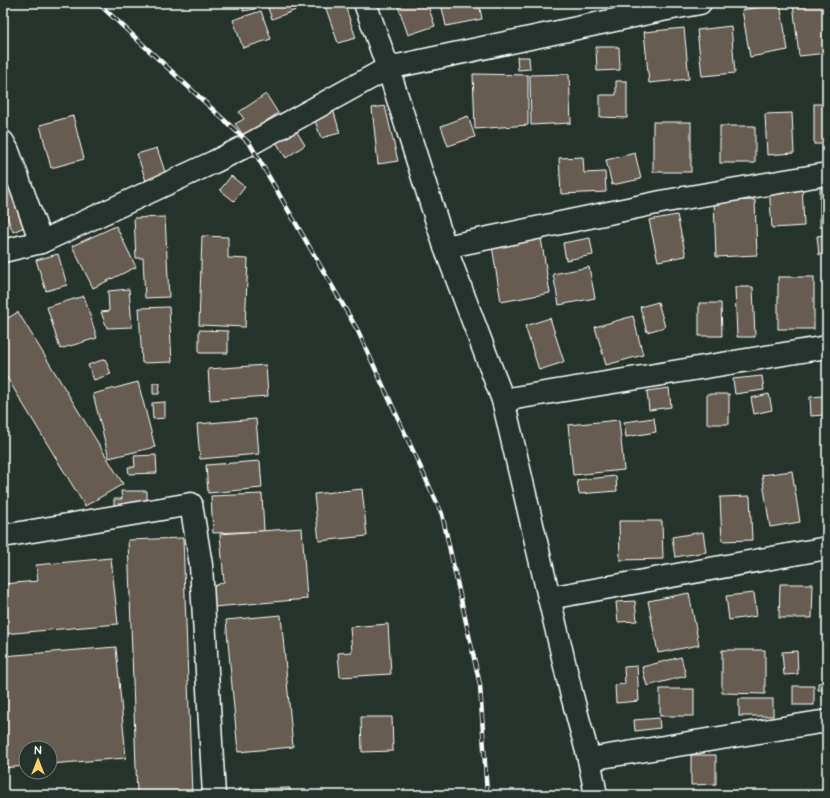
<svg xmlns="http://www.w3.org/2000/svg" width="830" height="798" viewBox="0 0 830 798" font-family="'Architects Daughter',sans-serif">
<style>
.building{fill:#665b51;stroke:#fff}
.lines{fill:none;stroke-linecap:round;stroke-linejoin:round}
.minor-casing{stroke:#fff;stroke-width:25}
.minor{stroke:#26332d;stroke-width:22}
.rail-casing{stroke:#fff;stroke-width:4.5}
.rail{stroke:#26332d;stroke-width:3;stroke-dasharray:9;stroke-linecap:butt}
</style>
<rect width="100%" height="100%" fill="#26332d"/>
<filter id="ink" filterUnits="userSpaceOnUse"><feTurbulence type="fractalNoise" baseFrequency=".025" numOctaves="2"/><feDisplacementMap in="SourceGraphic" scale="8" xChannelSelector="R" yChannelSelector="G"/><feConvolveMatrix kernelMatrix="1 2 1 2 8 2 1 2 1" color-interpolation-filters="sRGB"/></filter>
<g filter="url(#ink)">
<g class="building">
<polygon points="255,3 255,9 243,11 243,4"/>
<polygon points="266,3 302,3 304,7 272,19"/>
<polygon points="324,3 344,3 356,38 338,43"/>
<polygon points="397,3 427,3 435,26 408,35"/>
<polygon points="441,3 479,3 482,19 446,26"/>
<polygon points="793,3 827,3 827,53 799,56"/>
<polygon points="780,4 788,50 750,57 742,10"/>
<polygon points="261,11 271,39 243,48 233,20"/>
<polygon points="731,26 735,73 702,76 697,30"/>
<polygon points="684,28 689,79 649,83 644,32"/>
<polygon points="596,47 619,47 620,70 597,71"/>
<polygon points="517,57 529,57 530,69 518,70"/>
<polygon points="473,74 528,75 528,125 475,129"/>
<polygon points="569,74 571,123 531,125 530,75"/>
<polygon points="616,81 627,81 627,118 600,117 600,95 616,95"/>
<polygon points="266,94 278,113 244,136 235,124 244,119 239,112"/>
<rect x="814" y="104" width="13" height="40"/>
<polygon points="385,106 398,161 378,164 372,108"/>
<polygon points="333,109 340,133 321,138 313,115"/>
<polygon points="792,113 794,153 767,155 765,114"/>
<polygon points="73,116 84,159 51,168 40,125"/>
<polygon points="468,116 475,137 448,146 441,126"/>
<rect x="653" y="122" width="38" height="50"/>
<rect x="720" y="126" width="35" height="37"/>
<polygon points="295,129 305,145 286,158 276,142"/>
<polygon points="157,148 168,181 148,187 137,154"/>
<polygon points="635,153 641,179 612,185 606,160"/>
<polygon points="583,157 584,173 605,172 606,192 561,194 559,158"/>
<polygon points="231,176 245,187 234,201 220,190"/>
<polygon points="802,184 804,226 772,228 769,186"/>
<polygon points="12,186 29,225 13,232 3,207 3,189"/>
<rect x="820" y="187" width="7" height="40"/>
<polygon points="755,200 757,255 716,257 714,201"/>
<polygon points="677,215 686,256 658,261 649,220"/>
<polygon points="165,217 169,297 145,298 143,258 136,258 134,218"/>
<polygon points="116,226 136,267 93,288 72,246"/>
<polygon points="827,235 827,254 819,255 817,236"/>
<polygon points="202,236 228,237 228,258 248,259 245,327 199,325"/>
<polygon points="541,238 550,293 501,302 492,246"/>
<polygon points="590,238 593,255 566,260 563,243"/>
<polygon points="58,254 67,285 46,291 36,260"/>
<polygon points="589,267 595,298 559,305 553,274"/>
<rect x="778" y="277" width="36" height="52"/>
<polygon points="735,287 753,287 755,337 737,337"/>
<polygon points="129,289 132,327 107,328 101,312 109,311 108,291"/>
<polygon points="84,296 97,338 60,349 47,307"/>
<polygon points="658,302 665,327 647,332 640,307"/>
<polygon points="699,303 721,303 722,336 699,336"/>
<polygon points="169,307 172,362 142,363 139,308"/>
<polygon points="18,312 123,484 85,506 3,371 3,321"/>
<polygon points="633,316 643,355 606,365 595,327"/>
<polygon points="550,318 564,362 539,370 525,326"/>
<polygon points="199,330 228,331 228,353 199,353"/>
<polygon points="105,359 111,374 94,380 88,365"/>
<polygon points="266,365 268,396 210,400 208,369"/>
<polygon points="762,376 764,390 735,394 733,379"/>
<polygon points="138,382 155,447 109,458 93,394"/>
<polygon points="153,383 160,383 159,394 153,394"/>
<polygon points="669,388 671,407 649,410 647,391"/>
<rect x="707" y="394" width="22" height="30"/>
<polygon points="769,394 772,410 754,414 751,398"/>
<polygon points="823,396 824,415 811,416 810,397"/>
<polygon points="165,402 165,418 153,419 152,403"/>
<polygon points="654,418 656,432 626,437 624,422"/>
<polygon points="256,419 259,454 200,459 197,424"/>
<polygon points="619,420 624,470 573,475 568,425"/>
<polygon points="156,455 157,473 129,474 128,467 135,467 134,456"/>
<polygon points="260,461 262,488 208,493 206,465"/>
<polygon points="792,471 800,522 770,527 762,475"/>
<polygon points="616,476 617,491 579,494 577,480"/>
<polygon points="362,489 367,536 319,541 314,494"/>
<polygon points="827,490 827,513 822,491"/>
<polygon points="121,491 147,491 147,508 114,509 114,499 122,499"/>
<polygon points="262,494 264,531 213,533 211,496"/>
<polygon points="750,496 752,540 722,541 720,497"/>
<polygon points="619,521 662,521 663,559 620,560"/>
<polygon points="302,528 307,599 214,607 212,587 224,582 220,534"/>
<polygon points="703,532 706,552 675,557 672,537"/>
<polygon points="183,538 192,795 137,795 128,540"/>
<polygon points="111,558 118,624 3,634 3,584 38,581 36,565"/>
<polygon points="780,584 813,584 812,618 779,618"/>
<polygon points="689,593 699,645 658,653 648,601"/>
<polygon points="754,593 757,616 729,620 726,596"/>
<polygon points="635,601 637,621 618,622 616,602"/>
<polygon points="281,615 293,747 238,752 226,620"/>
<polygon points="388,624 391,674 340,677 338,653 352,652 350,627"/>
<polygon points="116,647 126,758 50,764 50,748 26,748 26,766 3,768 3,656"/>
<polygon points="722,650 765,650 765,694 722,693"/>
<polygon points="797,651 798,674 784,675 782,652"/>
<polygon points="681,657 686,676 647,686 642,667"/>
<polygon points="637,666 639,701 616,703 615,685 625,684 624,667"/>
<polygon points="824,675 827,675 827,702 824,702 824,690 818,690 818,683 824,682"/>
<rect x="793" y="686" width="21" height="19"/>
<rect x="660" y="689" width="34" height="27"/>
<rect x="739" y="699" width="34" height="17"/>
<polygon points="361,717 392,717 393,751 362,752"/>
<polygon points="659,718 660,728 635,731 634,720"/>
<polygon points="691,755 716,755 716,784 691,785"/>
<polygon points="290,788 290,795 239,795 239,789"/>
</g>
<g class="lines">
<defs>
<g id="minor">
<polyline points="365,3 388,68 445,247 503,400 571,692 589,759 596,795"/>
<polyline points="3,142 8,151 41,242"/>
<polyline points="445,247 666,201 827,174"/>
<polyline points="3,251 41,242 214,162 250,144 388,68 662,10 700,3"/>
<polyline points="503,400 827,347"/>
<polyline points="3,536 191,504 201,565 214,795"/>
<polyline points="549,598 827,548"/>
<polyline points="589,759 827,721"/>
</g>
</defs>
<use href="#minor" class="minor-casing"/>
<use href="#minor" class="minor"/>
<defs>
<polyline id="rail" points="98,3 250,144 358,331 442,514 480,685 487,795"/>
</defs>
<use href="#rail" class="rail-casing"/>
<use href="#rail" class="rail"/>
</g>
</g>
<rect width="830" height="798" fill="none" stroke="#26332d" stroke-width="16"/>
<rect x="8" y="8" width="814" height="782" fill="none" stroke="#fff" stroke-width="1.5" filter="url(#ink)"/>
<g transform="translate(38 760)"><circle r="19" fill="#26332d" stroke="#7d8581"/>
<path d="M0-3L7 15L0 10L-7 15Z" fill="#ffd166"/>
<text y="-6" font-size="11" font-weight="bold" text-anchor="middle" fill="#ffffff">N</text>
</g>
</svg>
